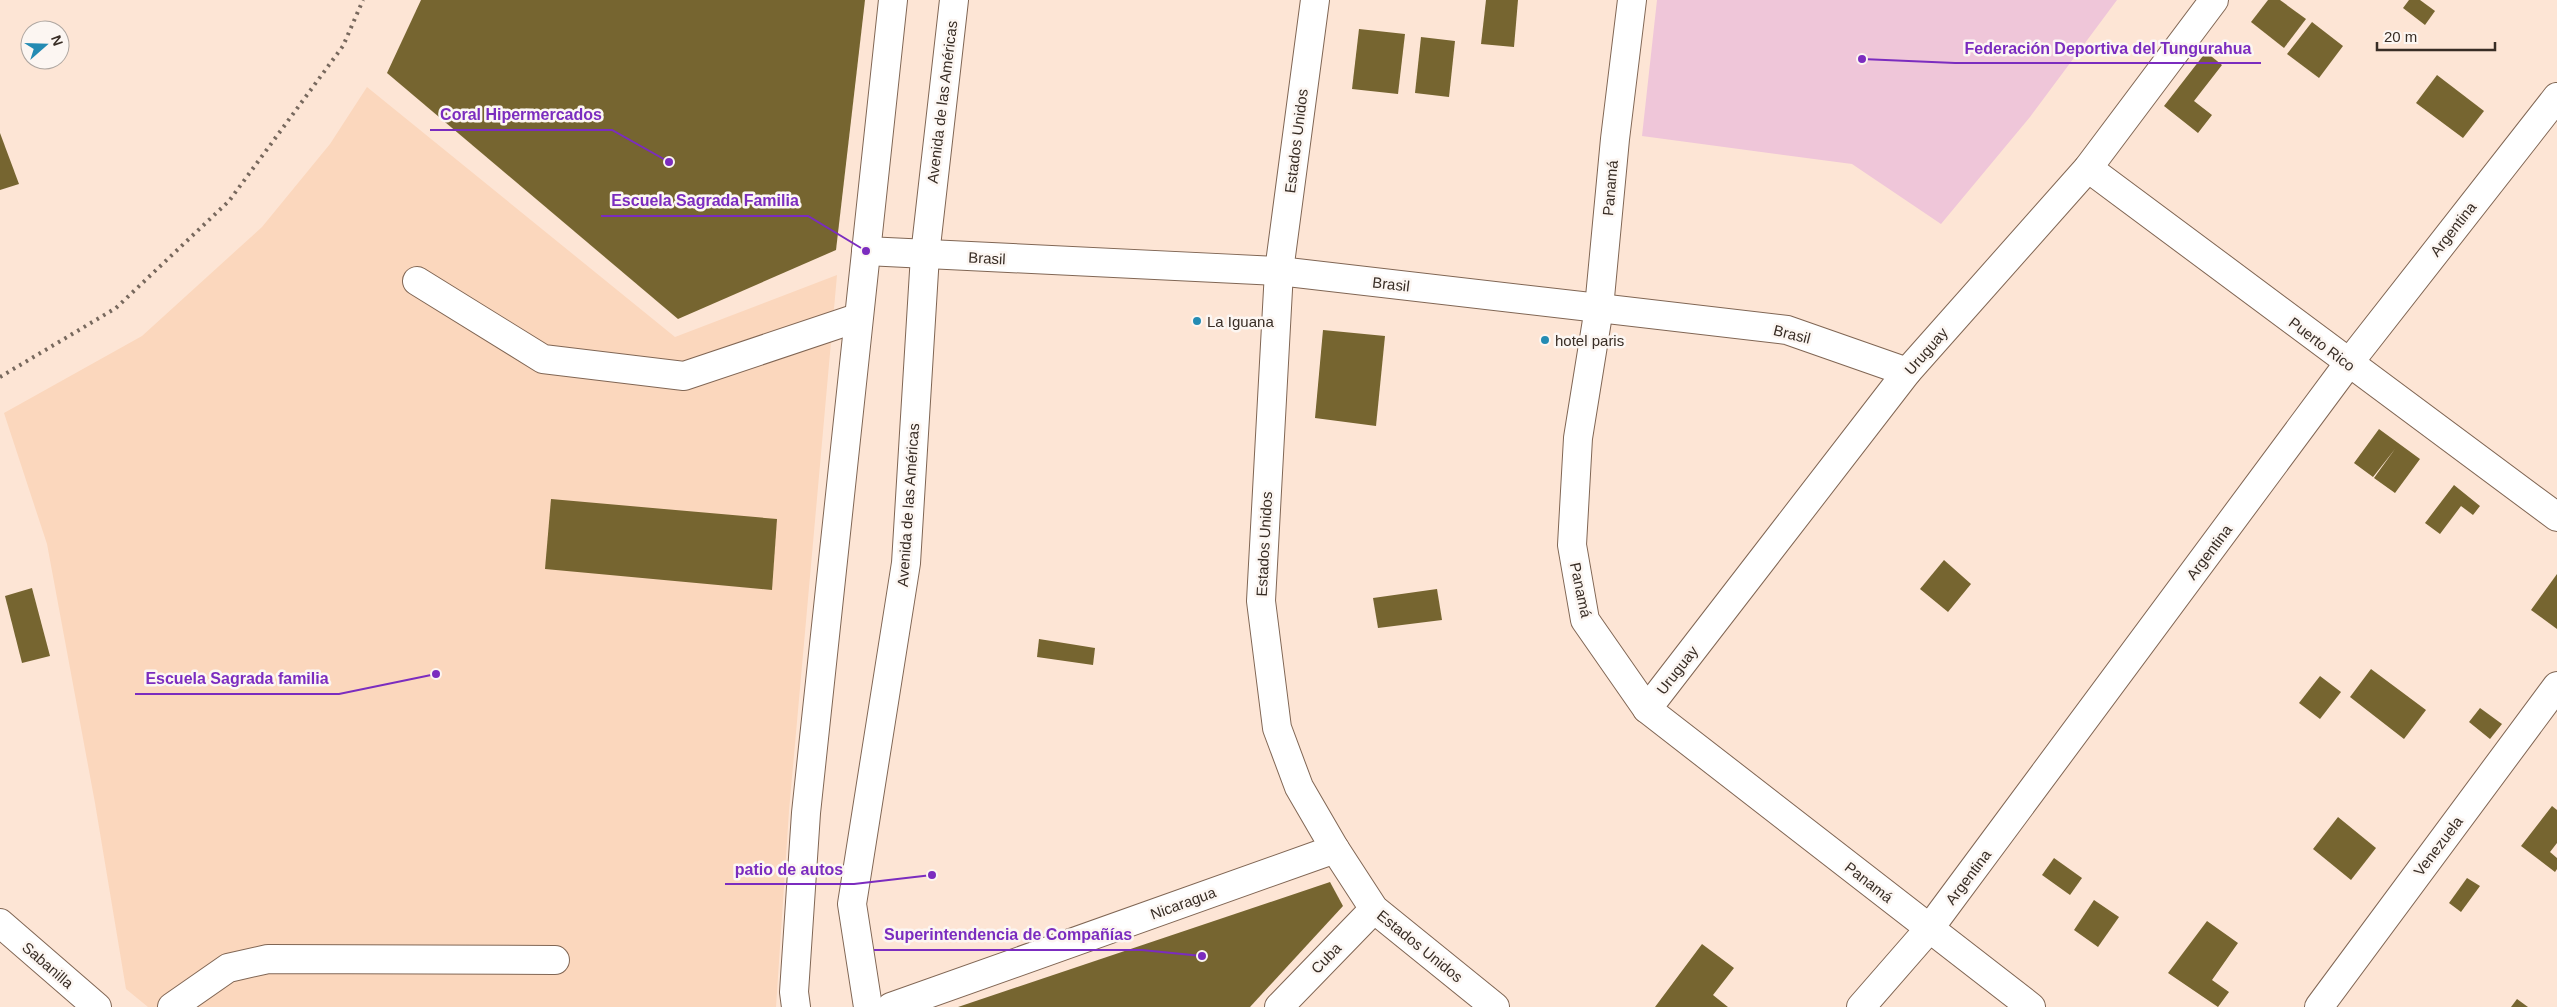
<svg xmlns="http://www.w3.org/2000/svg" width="2557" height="1007" viewBox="0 0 2557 1007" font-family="Helvetica,sans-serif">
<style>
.built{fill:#fbd7bd}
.green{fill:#efc6d9}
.building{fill:#766530}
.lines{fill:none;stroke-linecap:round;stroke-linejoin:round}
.minor-casing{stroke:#806654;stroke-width:30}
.major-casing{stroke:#806654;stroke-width:30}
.minor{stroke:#fff;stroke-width:28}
.major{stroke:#fff;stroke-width:28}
.rail{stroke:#77685d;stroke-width:4;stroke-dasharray:2.5 5;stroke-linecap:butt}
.poi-dot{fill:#248bb3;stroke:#fcf6f2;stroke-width:2}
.labels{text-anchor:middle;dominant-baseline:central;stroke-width:5;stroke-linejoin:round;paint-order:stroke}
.street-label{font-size:15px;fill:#382d25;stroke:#fcf6f2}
.poi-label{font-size:15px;fill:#382d25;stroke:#fcf6f2;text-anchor:start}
.leader{fill:none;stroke:#7b2cbf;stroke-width:2}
.callout-dot{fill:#7b2cbf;stroke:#fcf6f2;stroke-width:2}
.callout-label{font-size:16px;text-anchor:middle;font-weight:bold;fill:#7b2cbf;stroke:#fcf6f2;stroke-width:5;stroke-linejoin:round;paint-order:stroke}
</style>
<rect width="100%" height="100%" fill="#fde5d5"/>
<polygon class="built" points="367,87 675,337 837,275 789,811 776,1007 148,1007 126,989 95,803 47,544 4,413 142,336 262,227 330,144"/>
<polygon class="green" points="1657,0 2117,0 2030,117 1941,224 1852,164 1642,136"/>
<g class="building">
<polygon points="421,0 865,0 836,250 678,319 387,73"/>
<polygon points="1486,0 1518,0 1514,47 1481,44"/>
<polygon points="2268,0 2280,0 2306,19 2284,48 2251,22"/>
<polygon points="2409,0 2420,0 2435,11 2425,25 2403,8"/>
<polygon points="2312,22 2343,46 2319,78 2287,54"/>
<polygon points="1359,29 1405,34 1398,94 1352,89"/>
<polygon points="1421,37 1455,41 1449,97 1415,93"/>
<polygon points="2206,52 2222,65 2194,101 2212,115 2198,133 2164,106"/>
<polygon points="2437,75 2484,111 2463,138 2416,103"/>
<polygon points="0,133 19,184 0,190"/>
<polygon points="1323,330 1385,336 1376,426 1315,418"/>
<polygon points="2379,429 2420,459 2395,493 2374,478 2395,449 2373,477 2354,463"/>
<polygon points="2454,485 2480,506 2473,515 2461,506 2440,534 2425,523"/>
<polygon points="551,499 777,519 772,590 545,569"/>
<polygon points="1944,560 1971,584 1948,612 1920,589"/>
<polygon points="2557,574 2557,629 2531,610"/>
<polygon points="32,588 50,656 22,663 5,596"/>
<polygon points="1437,589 1442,620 1378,628 1373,598"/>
<polygon points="1039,639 1095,648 1093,665 1037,657"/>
<polygon points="2371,669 2426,710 2404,739 2350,697"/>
<polygon points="2320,676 2341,692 2320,719 2299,703"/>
<polygon points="2480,708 2502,724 2490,739 2469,722"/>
<polygon points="2552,806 2557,810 2557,843 2550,852 2557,858 2557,869 2555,872 2521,846"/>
<polygon points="2338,817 2376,848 2351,880 2313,849"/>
<polygon points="2054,858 2082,878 2070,895 2042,875"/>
<polygon points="2467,878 2480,886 2461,912 2449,903"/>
<polygon points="1330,882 1343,906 1250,1007 958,1007"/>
<polygon points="2094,900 2119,917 2098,947 2074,930"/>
<polygon points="2207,921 2238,943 2212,980 2229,992 2218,1007 2168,973"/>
<polygon points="1702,944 1734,968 1713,995 1728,1007 1655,1007"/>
<polygon points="2517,999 2528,1007 2511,1007"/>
</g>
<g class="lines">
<defs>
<g id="minor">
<polyline points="1315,0 1279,271 1261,601 1277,728 1299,787 1335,849 1374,909 1495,1007"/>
<polyline points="1632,0 1615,139 1599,308 1578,438 1572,545 1585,620 1647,709 2031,1007"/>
<polyline points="2088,168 2557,517"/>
<polyline points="866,251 1279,271 1599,308 1787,330 1907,372"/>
<polyline points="417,281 543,359 684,376 857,318"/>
<polyline points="1647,709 1907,372 2088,168 2214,0"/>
<polyline points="0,923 97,1007"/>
<polyline points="172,1007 228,968 268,959 555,960"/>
<polyline points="891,1007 1335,849"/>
<polyline points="1279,1007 1374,909"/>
<polyline points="1861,1007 1929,929 2348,364 2557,97"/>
<polyline points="2319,1007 2557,686"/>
</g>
<g id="major">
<polyline points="796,1007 794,992 806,813 893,0"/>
<polyline points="868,1007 852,904 906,563 925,255 954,0"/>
</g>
</defs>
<use href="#minor" class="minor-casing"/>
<use href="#major" class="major-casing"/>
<use href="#minor" class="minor"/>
<use href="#major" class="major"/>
<polyline class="rail" points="0,377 116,308 229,201 343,46 363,0"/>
</g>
<g class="poi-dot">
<circle cx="1197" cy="321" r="5"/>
<circle cx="1545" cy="340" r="5"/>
</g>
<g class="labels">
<g class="street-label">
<text transform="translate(942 102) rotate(-83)">Avenida de las Américas</text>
<text transform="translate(1296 141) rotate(-83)">Estados Unidos</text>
<text transform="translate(1610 188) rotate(-85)">Panamá</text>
<text transform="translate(2453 229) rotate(-52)">Argentina</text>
<text transform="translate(987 258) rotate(3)">Brasil</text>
<text transform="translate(1391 284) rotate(7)">Brasil</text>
<text transform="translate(1792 334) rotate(14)">Brasil</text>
<text transform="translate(2322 344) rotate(37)">Puerto Rico</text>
<text transform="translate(1926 351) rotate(-49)">Uruguay</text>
<text transform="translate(908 505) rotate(-86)">Avenida de las Américas</text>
<text transform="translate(1264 544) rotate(-87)">Estados Unidos</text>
<text transform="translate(2209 552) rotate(-53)">Argentina</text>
<text transform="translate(1581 590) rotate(78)">Panamá</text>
<text transform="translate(1677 670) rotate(-52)">Uruguay</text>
<text transform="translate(2438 846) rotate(-53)">Venezuela</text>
<text transform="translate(1968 877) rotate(-53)">Argentina</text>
<text transform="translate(1869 882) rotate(38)">Panamá</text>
<text transform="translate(1183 903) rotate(-20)">Nicaragua</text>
<text transform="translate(1420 946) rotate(39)">Estados Unidos</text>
<text transform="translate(1326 958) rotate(-46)">Cuba</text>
<text transform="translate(48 965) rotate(41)">Sabanilla</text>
</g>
<g class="poi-label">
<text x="1207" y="321">La Iguana</text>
<text x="1555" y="340">hotel paris</text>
</g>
</g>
<path class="leader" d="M1862 59L1955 63H2261M669 162L612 130H430M866 251L808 216H601M436 674L339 694H135M932 875L854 884H725M1202 956L1142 950H874"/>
<g class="callout-dot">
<circle cx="1862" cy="59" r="5"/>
<circle cx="669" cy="162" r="5"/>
<circle cx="866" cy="251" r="5"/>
<circle cx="436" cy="674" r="5"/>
<circle cx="932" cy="875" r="5"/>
<circle cx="1202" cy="956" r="5"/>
</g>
<g class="callout-label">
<text x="2108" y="54">Federación Deportiva del Tungurahua</text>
<text x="521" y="120">Coral Hipermercados</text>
<text x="705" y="206">Escuela Sagrada Familia</text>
<text x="237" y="684">Escuela Sagrada familia</text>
<text x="789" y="875">patio de autos</text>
<text x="1008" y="940">Superintendencia de Compañías</text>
</g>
<g transform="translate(45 45) rotate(70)"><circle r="24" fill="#fcf6f2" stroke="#aea6a0"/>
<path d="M0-4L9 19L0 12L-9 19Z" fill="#248bb3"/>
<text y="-8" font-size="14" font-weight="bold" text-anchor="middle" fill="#382d25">N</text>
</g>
<path d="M2377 42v8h118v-8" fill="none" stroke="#382d25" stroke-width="2.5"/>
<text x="2384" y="42" font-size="15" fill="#382d25" stroke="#fcf6f2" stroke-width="4" paint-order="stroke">20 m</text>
</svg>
